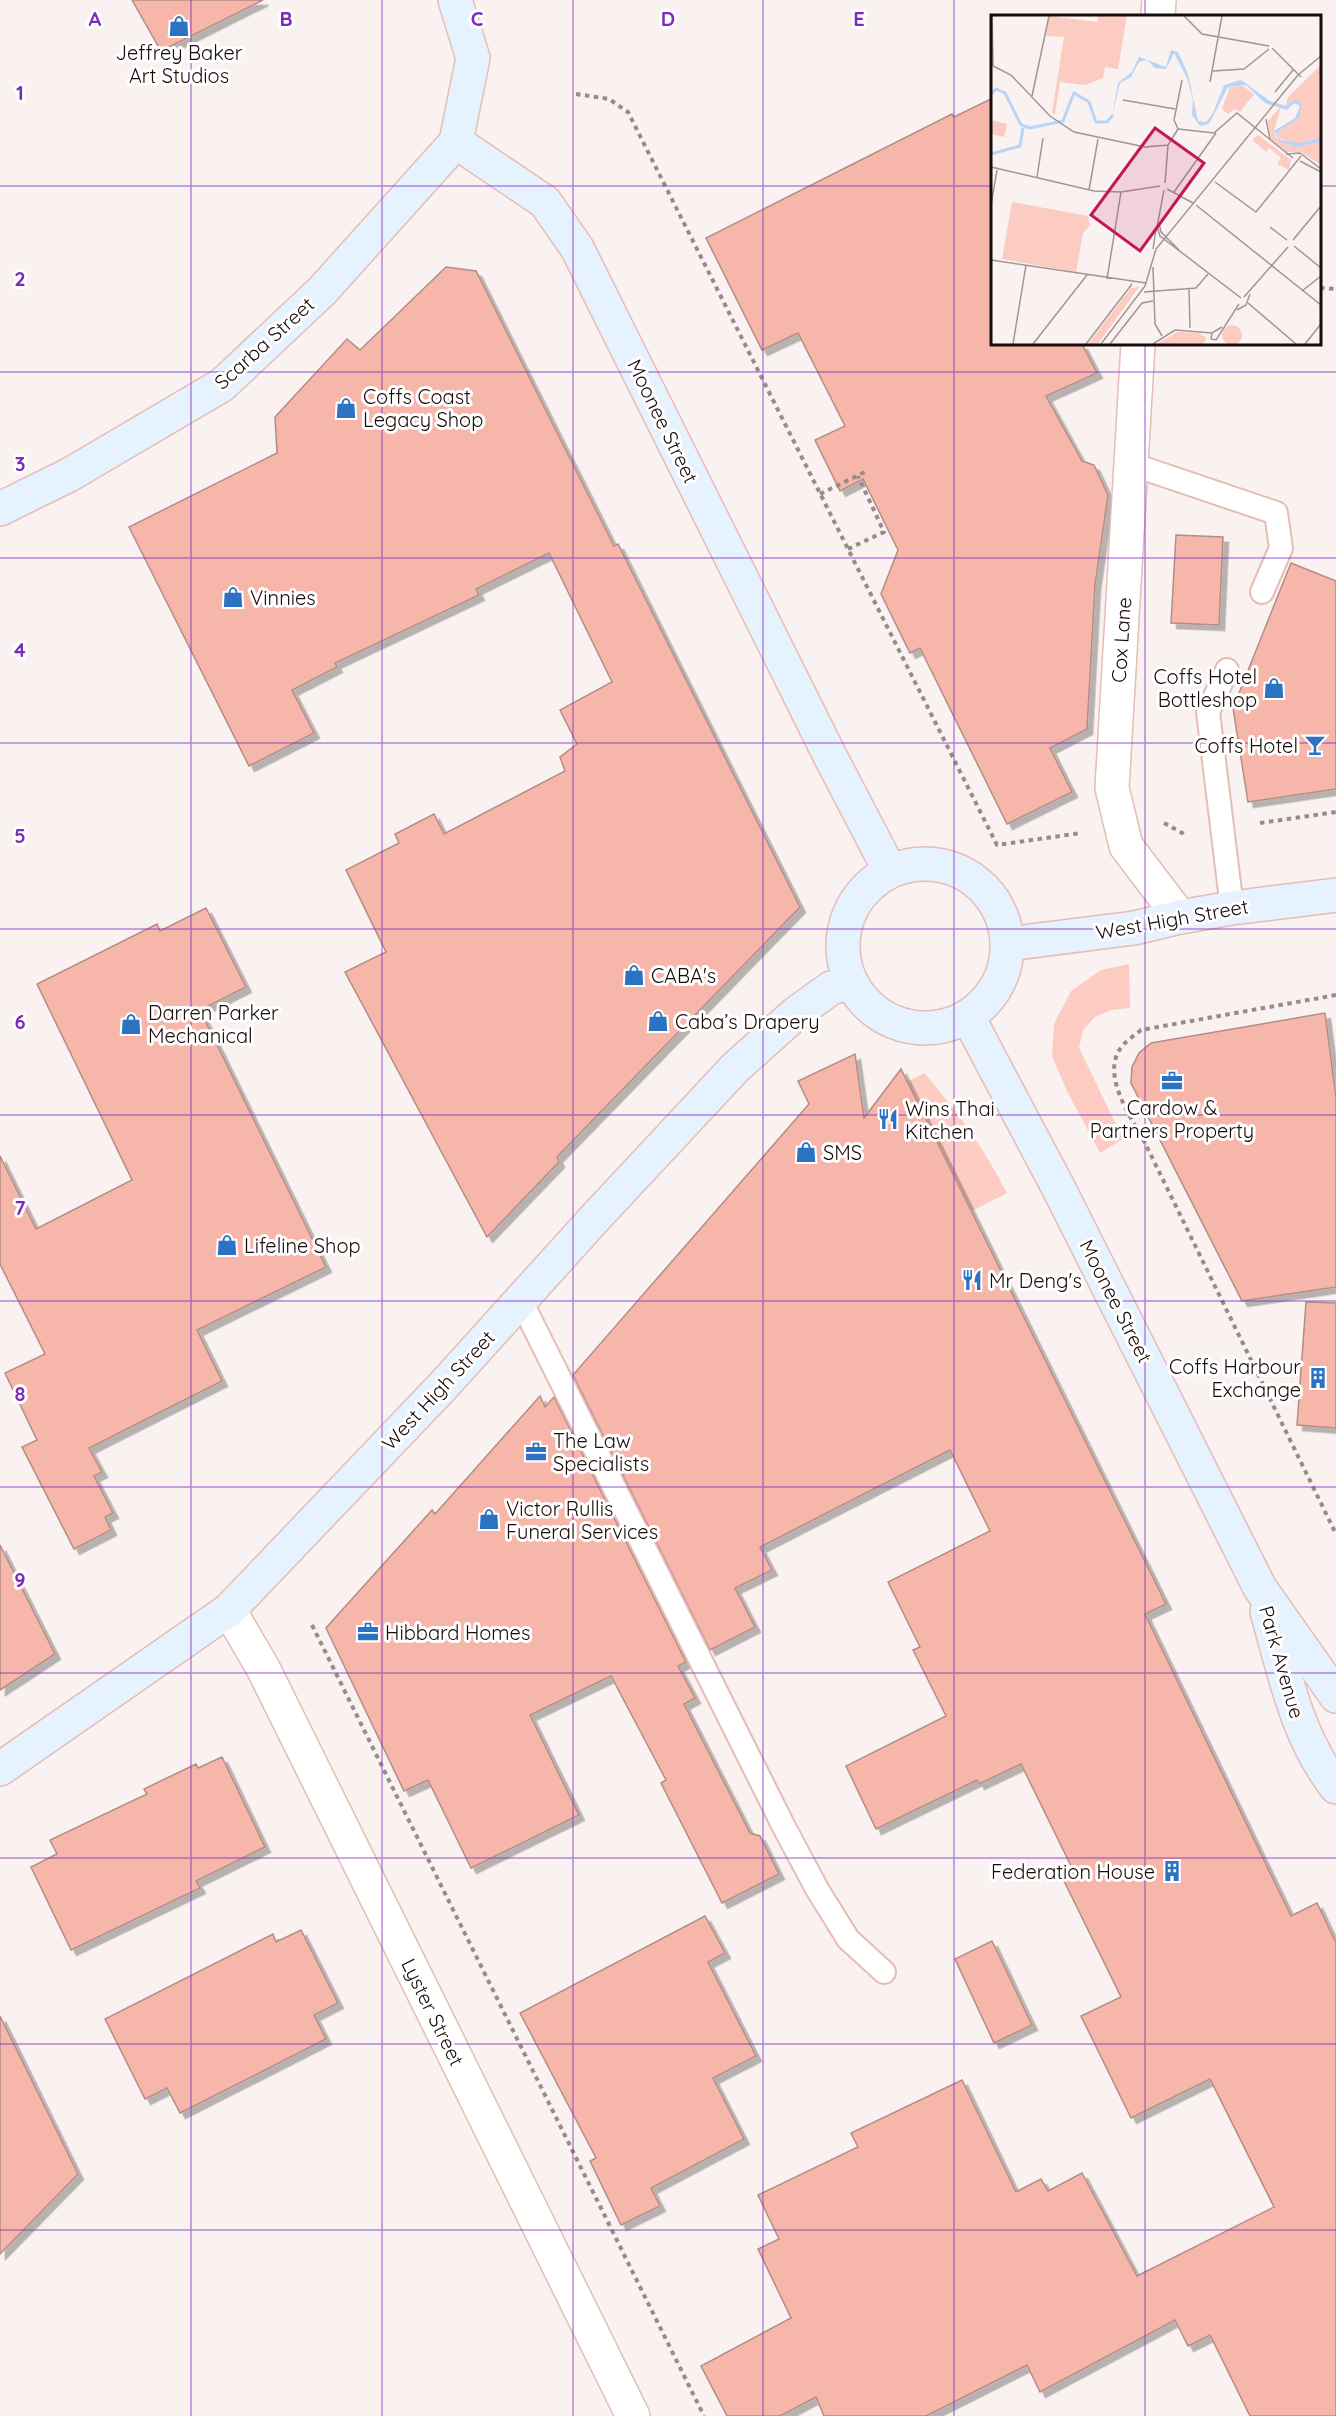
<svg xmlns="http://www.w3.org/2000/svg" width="1336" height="2416" viewBox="0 0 1336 2416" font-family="Quicksand,sans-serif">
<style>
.green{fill:#fccbc1}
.building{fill:#f7b6aa;stroke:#b38d86;stroke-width:1.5;filter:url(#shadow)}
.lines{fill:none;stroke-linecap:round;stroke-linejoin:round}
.lane-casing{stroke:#e5bdb5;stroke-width:26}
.street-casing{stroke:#e5bdb5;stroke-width:36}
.secondary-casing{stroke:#e5bdb5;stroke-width:36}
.path{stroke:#978c8a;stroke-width:4;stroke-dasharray:4.5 4.5;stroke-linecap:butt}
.lane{stroke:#fff;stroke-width:22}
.street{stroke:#fff;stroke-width:33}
.secondary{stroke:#e7f2ff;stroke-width:33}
.grid{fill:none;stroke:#7b2cbf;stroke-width:1.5;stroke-opacity:0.55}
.labels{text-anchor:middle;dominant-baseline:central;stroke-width:6;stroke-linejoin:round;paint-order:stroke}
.poi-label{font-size:20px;fill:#180b09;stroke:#fff;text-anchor:start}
.street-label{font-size:20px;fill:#180b09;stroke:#fff}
.inset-river{fill:none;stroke:#b8d5f9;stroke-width:3}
.inset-road{fill:none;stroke:#a09694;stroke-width:1.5}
.view{fill:#c2185b;fill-opacity:0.15;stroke:#c2185b;stroke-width:3}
.inset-edge{fill:none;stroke:#180b09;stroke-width:3}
.grid-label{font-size:20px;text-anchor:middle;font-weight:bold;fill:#7b2cbf;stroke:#fff;stroke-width:6;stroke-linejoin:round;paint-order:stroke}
</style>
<defs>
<filter id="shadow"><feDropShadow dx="5.5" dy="5.5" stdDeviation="0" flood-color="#0004"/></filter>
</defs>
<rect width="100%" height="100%" fill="#faf2f0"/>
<g class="green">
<polygon points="1129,964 1130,1008 1111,1010 1095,1017 1083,1030 1079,1048 1123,1139 1100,1153 1067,1091 1052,1056 1054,1024 1071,991 1101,970"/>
<path d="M 924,1073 C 960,1114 982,1146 1007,1193 L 972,1211 L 907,1082 Z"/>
</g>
<g class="building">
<polygon points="132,0 263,0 161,51"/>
<polygon points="993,98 993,344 1082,344 1097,373 1046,396 1082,461 1094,465 1108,495 1095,585 1087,729 1050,748 1072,792 1007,824 920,648 910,653 881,594 898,550 863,479 840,491 815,440 845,426 798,333 762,350 706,238 952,114 954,117"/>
<polygon points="446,267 476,271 614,546 618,544 800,907 557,1157 559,1162 487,1237 345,972 386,952 346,870 399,843 395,834 434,814 444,834 565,771 560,757 577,744 560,710 612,682 549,553 476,589 479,595 335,663 337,667 292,690 314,733 249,766 129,527 277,453 275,417 347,339 360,350"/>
<polygon points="1176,535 1223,537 1219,625 1171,623"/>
<polygon points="1291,563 1336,581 1336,789 1248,802 1233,708"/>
<polygon points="206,908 246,987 200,1010 326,1267 197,1330 222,1381 89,1448 102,1472 94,1476 113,1513 105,1517 111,1530 74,1549 22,1447 37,1440 5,1373 45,1354 0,1264 0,1156 36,1229 132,1180 37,984 157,924 160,931"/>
<polygon points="1325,1013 1336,1098 1336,1287 1242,1301 1131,1083 1132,1067 1139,1053 1151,1043"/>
<polygon points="855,1054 864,1118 901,1069 1166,1604 1145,1614 1291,1916 1317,1903 1336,1943 1336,2416 1250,2416 1210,2335 1188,2346 1175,2320 1040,2392 1027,2365 926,2416 824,2416 816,2397 780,2416 727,2416 701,2366 791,2318 758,2249 779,2239 758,2195 858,2147 851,2133 962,2080 1016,2192 1041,2179 1048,2191 1082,2173 1137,2276 1274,2207 1210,2079 1131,2118 1081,2016 1121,1997 1062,1877 1074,1872 1021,1764 979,1784 977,1780 876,1829 846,1766 946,1716 913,1650 920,1647 888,1582 990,1531 950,1450 760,1547 772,1570 735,1588 755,1627 710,1650 573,1375 809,1104 798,1081"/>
<polygon points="1306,1302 1336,1303 1336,1428 1297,1425"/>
<polygon points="540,1396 545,1407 554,1397 686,1662 678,1666 695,1698 684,1704 750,1833 760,1836 779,1874 722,1903 661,1783 666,1780 611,1676 530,1715 579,1815 471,1868 428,1780 404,1791 326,1628 432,1510 435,1514"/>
<polygon points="0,1545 55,1654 0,1690"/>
<polygon points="222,1757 265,1847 196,1881 200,1888 71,1950 31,1867 57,1854 50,1840 147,1794 144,1789 196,1764 198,1768"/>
<polygon points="705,1916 725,1953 708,1962 756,2056 713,2078 744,2139 651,2188 660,2206 621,2225 590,2161 596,2158 520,2013"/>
<polygon points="301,1930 338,2003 314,2015 326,2039 180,2113 167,2088 145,2099 105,2019 273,1934 276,1942"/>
<polygon points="992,1941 1032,2025 994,2043 955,1959"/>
<polygon points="0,2016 78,2174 0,2254"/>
</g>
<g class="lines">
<defs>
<g id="lane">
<polyline points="1131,464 1276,513 1281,548 1262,592"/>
<polyline points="1227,670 1208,712 1232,908"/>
<polyline points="521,1301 784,1827 817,1889 848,1939 884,1972"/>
</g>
<g id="street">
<polyline points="1158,16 1159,0"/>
<polyline points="1138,344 1112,788 1126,846 1180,917"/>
<polyline points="229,1610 263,1668 633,2416"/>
</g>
<g id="secondary">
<polyline points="455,0 473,58 456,142"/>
<polyline points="456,142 545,202 577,248 830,756 890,871"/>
<polyline points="0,509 69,475 222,385 322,291 456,142"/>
<circle cx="925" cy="946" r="82"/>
<polyline points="1008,944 1134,928 1180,917 1232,908 1336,895"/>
<polyline points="968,1017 1059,1189 1260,1588 1336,1696"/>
<path d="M 1267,1612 C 1285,1674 1296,1735 1336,1787"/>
<polyline points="0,1769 229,1610 443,1386 595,1218 735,1068 795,1014 831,988 850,982"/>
</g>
</defs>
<use href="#lane" class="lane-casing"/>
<use href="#street" class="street-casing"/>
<use href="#secondary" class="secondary-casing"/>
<g class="path">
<polyline points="576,94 609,99 628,112 997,845 1081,833"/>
<polyline points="1320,288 1336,289"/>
<polyline points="820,494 867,471"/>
<polyline points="848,549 884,532 858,476"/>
<polyline points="1164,823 1184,834"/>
<polyline points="1260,823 1336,812"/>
<path d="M 1336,995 L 1141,1030 C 1135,1035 1124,1042 1120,1049 C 1101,1077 1133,1120 1146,1145 L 1336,1534"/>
<polyline points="312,1625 704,2416"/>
</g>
<use href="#lane" class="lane"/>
<use href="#street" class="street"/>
<use href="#secondary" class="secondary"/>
</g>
<path class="grid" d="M 191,0 L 191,2416M 382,0 L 382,2416M 573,0 L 573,2416M 763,0 L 763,2416M 954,0 L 954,2416M 1145,0 L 1145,16M 0,186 L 992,186M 1320,186 L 1336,186M 1145,344 L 1145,2416M 0,372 L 1336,372M 0,558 L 1336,558M 0,743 L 1336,743M 0,929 L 1336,929M 0,1115 L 1336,1115M 0,1301 L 1336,1301M 0,1487 L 1336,1487M 0,1673 L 1336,1673M 0,1858 L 1336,1858M 0,2044 L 1336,2044M 0,2230 L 1336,2230"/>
<defs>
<symbol id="shop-bare" viewBox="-9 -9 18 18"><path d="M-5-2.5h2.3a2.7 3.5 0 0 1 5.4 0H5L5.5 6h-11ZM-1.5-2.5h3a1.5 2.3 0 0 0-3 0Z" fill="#2c72c3" stroke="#fff" stroke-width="2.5" paint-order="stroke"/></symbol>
<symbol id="bar-bare" viewBox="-9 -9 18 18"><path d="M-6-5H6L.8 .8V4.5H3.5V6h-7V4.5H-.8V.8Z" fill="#2c72c3" stroke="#fff" stroke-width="2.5" paint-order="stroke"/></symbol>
<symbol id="office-bare" viewBox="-9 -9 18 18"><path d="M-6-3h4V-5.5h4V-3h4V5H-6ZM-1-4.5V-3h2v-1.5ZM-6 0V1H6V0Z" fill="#2c72c3" stroke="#fff" stroke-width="2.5" paint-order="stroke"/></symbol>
<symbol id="restaurant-bare" viewBox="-9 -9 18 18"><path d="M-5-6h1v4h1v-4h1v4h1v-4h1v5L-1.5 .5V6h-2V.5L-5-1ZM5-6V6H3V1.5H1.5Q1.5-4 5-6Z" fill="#2c72c3" stroke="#fff" stroke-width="2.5" paint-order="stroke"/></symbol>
<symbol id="building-bare" viewBox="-9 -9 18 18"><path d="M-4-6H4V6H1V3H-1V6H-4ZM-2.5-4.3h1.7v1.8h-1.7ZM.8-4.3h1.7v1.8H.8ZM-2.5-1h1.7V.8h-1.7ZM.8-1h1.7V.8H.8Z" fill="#2c72c3" stroke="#fff" stroke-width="2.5" paint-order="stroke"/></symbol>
</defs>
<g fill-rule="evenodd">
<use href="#shop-bare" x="164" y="11" width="30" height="30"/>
<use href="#shop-bare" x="331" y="393" width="30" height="30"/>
<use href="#shop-bare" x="218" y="582" width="30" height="30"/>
<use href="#shop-bare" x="1259" y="673" width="30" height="30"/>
<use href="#bar-bare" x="1300" y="730" width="30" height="30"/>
<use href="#shop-bare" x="619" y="960" width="30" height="30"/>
<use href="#shop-bare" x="643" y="1006" width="30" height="30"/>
<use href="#shop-bare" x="116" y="1009" width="30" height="30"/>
<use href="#office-bare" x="1157" y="1066" width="30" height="30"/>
<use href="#restaurant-bare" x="873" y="1104" width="30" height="30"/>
<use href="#shop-bare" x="791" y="1137" width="30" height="30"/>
<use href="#shop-bare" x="212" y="1230" width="30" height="30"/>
<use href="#restaurant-bare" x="957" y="1265" width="30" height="30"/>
<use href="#building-bare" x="1303" y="1363" width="30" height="30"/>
<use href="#office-bare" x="521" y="1437" width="30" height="30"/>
<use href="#shop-bare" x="474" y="1504" width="30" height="30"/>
<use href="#office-bare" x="353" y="1617" width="30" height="30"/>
<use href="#building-bare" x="1157" y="1856" width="30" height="30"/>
</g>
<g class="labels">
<g class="poi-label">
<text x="179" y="52" text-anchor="middle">Jeffrey Baker<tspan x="179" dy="23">Art Studios</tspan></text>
<text x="363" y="396">Coffs Coast<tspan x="363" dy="23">Legacy Shop</tspan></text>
<text x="250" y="597">Vinnies</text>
<text x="1257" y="676" text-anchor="end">Coffs Hotel<tspan x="1257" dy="23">Bottleshop</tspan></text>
<text x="1298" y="745" text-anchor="end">Coffs Hotel</text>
<text x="651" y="975">CABA's</text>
<text x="148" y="1012">Darren Parker<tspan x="148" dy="23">Mechanical</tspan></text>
<text x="675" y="1021">Caba’s Drapery</text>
<text x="1172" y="1107" text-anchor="middle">Cardow &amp;<tspan x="1172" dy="23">Partners Property</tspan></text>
<text x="905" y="1108">Wins Thai<tspan x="905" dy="23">Kitchen</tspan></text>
<text x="823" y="1152">SMS</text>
<text x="244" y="1245">Lifeline Shop</text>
<text x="989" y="1280">Mr Deng's</text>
<text x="1301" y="1366" text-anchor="end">Coffs Harbour<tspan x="1301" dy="23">Exchange</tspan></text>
<text x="553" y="1440">The Law<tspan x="553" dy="23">Specialists</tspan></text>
<text x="506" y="1508">Victor Rullis<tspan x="506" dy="23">Funeral Services</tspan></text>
<text x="385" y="1632">Hibbard Homes</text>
<text x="1155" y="1871" text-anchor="end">Federation House</text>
</g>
<g class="street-label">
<text transform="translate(264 343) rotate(-42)">Scarba Street</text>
<text transform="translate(663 421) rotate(64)">Moonee Street</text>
<text transform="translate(1121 640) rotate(-86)">Cox Lane</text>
<text transform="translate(1172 919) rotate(-10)">West High Street</text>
<text transform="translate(1116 1301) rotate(63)">Moonee Street</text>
<text transform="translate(438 1390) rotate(-47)">West High Street</text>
<text transform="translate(1282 1662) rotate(74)">Park Avenue</text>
<text transform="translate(433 2012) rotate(64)">Lyster Street</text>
</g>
</g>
<g transform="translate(991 15)">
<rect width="330" height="330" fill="#faf2f0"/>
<path d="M 58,1 L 106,7 L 107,1 L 136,1 L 127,54 L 114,52 L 112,63 L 94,70 L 69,67 L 64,100 L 61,97 L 73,22 L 55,21 ZM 330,50 L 330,122 L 311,128 L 294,128 L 285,118 L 308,103 L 311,90 L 301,87 L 295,91 L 297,82 ZM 252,71 L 263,79 L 249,97 L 244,94 L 237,99 L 231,94 L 239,72 ZM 290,91 L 283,116 L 285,123 L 300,131 L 330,126 L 330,150 L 310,137 L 296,137 L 280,124 L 277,106 ZM 0,105 L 16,109 L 13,122 L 0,119 ZM 267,120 L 300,145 L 298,155 L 286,149 L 290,143 L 278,133 L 275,137 L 261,125 ZM 21,187 L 97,201 L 99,210 L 92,218 L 85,257 L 11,244 ZM 148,272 L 107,329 L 97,329 L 140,273 ZM231 320a10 10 0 1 1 20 0a10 10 0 1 1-20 0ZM 186,317 L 207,318 L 215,322 L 214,326 L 212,329 L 166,329 Z" fill="#fccbc1"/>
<path d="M 180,35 L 187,37 L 197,59 L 207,106 L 215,107 L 222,98 L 233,70 L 250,65 L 279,86 L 295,91 L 305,84 L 311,90 L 308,103 L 285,118 L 291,126 L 311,128 L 330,122 L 330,126 L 306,132 L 289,127 L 283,116 L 304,103 L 309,91 L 303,88 L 296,95 L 274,88 L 255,70 L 237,72 L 218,109 L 209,111 L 201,100 L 202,85 L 196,63 L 183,38 L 175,54 L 164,53 L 156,45 L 148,47 L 140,62 L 129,68 L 121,101 L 127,68 L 141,57 L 148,42 L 175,52 Z" fill="#b8d5f9"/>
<path class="inset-river" d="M 0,79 L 5,74 L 14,78 L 30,110 L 39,113 L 72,106 L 83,78 L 98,87 L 105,107 L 116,107 L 122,100M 0,139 L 29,131 L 32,113"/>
<path class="inset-road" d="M 1,1 L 2,51M 193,1 L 211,19 L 278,31M 281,33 L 310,62M 2,51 L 20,60 L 59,101 L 83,117 L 154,132 L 177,130M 222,56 L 253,54 L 278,34M 219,67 L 231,1M 284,77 L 302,55M 41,81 L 58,1M 132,85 L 184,94M 275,104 L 279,124M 187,114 L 223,118 L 246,98 L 302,143M 187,114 L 183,105 L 191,65M 295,139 L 309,138 L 330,154M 309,146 L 330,157M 0,152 L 103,176 L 130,177 L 169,171M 46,162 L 52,123M 224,167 L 265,197 L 310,141M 174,168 L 177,130 L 187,114M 176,174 L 202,188M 98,175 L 107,124M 173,175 L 166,212 L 169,221 L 250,283M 183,177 L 225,118M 0,190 L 6,155M 205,190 L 330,290M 168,208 L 170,217 L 188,235M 279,212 L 296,225M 302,225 L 330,191M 303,231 L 330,253M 162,234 L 165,214M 0,245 L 155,268M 162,252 L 164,309 L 171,321M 116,264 L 130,177M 198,274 L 199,313M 311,276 L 330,261M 153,277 L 205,273 L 217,259M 253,282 L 297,232M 257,288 L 305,329M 246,295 L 255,290 L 259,279M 221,318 L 220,324 L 225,325 L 248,289M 22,329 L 35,250M 42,329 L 96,260M 95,329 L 141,269M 110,329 L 154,271 L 165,234 L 307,60 L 330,41M 119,329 L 151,288 L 162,286M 162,329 L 184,315 L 221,318 L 231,312M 314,329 L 330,309"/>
<path class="view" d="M 164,113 L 213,148 L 149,236 L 100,200 Z"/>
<rect width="330" height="330" class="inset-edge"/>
</g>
<g class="grid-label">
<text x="95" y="26">A</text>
<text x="286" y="26">B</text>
<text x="477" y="26">C</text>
<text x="668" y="26">D</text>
<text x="859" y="26">E</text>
<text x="20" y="100">1</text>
<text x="20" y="286">2</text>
<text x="20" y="471">3</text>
<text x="20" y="657">4</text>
<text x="20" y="843">5</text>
<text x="20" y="1029">6</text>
<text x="20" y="1215">7</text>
<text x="20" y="1401">8</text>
<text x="20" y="1587">9</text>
</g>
</svg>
